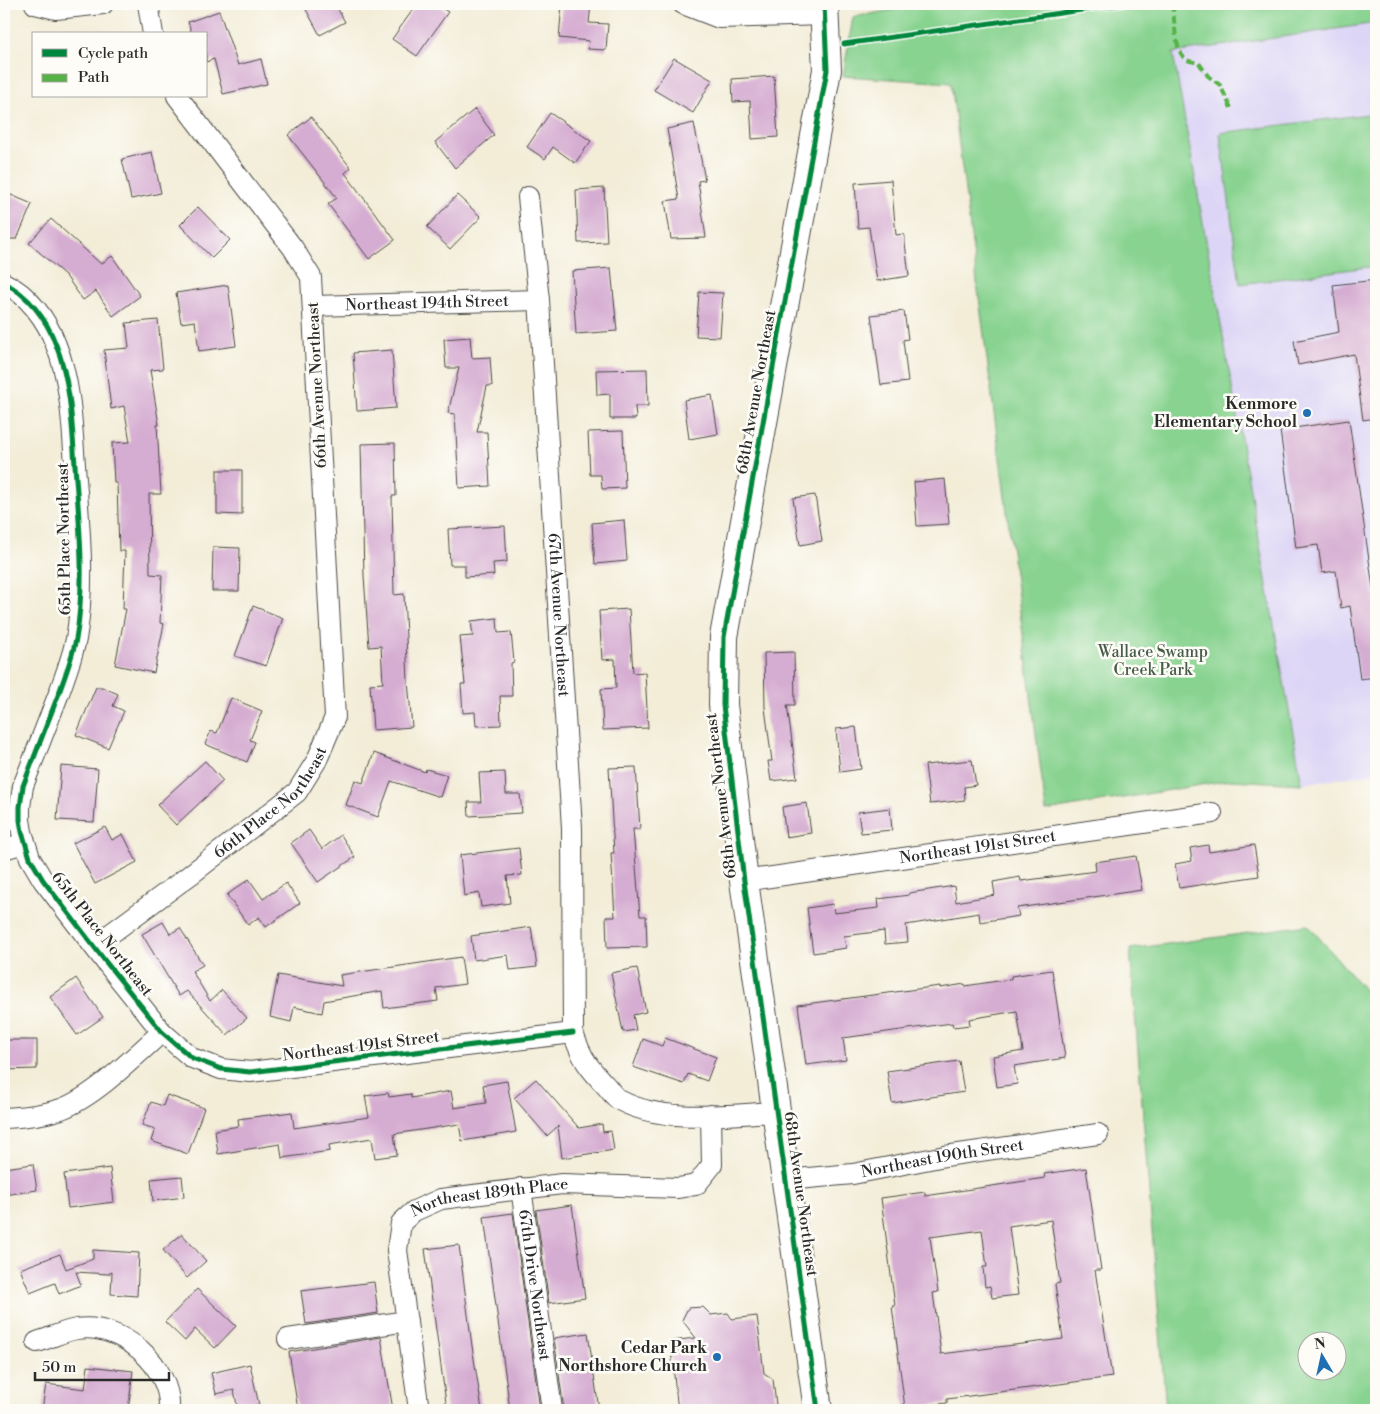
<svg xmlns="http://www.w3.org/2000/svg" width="1380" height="1414" viewBox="0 0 1380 1414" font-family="'Libre Bodoni',serif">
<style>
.built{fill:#ddd5f6}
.green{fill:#88d390;stroke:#5a7f5e;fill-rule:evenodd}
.building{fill:#d6add2;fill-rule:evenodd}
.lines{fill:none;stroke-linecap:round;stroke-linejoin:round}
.street-casing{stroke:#494845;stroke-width:22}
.secondary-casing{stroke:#494845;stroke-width:30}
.street{stroke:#fff;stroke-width:20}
.secondary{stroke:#fff;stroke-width:28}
.quiet{stroke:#56b246;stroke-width:4;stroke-dasharray:8 4;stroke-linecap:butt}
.cycleway-casing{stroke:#fdfcf7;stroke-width:8}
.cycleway{stroke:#00873e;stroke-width:5}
.poi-dot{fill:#1f6fb2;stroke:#fdfcf7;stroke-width:2}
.labels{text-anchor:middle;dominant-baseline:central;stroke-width:5;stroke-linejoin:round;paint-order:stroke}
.street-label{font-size:16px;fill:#2b2b2b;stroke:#fdfcf7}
.poi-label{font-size:16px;font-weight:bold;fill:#2b2b2b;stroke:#fdfcf7;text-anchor:end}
.park-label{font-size:16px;fill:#475d49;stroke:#fdfcf7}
</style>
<rect width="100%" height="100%" fill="#fdfcf7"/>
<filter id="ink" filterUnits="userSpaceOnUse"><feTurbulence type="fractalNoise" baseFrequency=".02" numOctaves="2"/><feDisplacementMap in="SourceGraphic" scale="10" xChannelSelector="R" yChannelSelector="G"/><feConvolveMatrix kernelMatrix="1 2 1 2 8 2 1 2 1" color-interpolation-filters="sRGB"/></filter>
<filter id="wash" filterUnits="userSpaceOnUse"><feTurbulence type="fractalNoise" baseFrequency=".0096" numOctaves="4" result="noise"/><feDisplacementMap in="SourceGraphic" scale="20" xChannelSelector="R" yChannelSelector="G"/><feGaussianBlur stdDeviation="1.12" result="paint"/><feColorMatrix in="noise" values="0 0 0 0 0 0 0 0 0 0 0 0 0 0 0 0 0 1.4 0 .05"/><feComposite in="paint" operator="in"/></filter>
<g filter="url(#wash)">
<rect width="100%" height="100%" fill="#f3edd8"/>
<polygon class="built" points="1376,23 1376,773 1302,784 1173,53"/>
<g class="green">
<polygon points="926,4 1376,4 1376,23 1173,53 1302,784 1230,780 1046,811 951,83 843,76 853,17"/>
<polygon points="1376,113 1376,266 1240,284 1220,133"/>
<path d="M 1308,925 L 1376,1003 L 1376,1410 L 1166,1410 L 1130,949 ZM 1308,1342 L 1338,1342 L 1338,1372 L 1308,1372 Z"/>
</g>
<g id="blocks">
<g class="building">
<polygon points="303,4 335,4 345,22 320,35"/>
<polygon points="417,4 436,4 448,12 417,56 392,39"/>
<polygon points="562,4 591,4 589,23 608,24 606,50 588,49 589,41 559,38"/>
<polygon points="219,11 238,65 261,59 267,84 223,94 214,59 206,62 206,34 192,34 188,22"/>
<polygon points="674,58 712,80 693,113 654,90"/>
<polygon points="774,76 778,137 752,139 750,101 733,102 732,79"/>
<polygon points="475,109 494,135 455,168 435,142"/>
<polygon points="550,113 591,141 575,163 553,147 545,159 527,147"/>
<polygon points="311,117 351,168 345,173 395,240 369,259 328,204 337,198 288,135"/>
<polygon points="694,123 705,180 698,181 706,238 671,239 665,201 679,199 667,129"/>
<polygon points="152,152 161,193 131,199 122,159"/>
<polygon points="891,180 896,235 904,234 909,276 877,281 869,227 858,228 855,183"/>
<polygon points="604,188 607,242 578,243 576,190"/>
<polygon points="4,192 32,204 17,239 11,239 4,236"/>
<polygon points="457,195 481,217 450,249 427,227"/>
<polygon points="198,207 230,240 212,258 180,225"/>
<polygon points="51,219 101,264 112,256 140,296 113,316 96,291 83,300 66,276 29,243"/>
<polygon points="611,268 617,331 576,334 572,271"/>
<polygon points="1376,280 1376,418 1363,420 1354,354 1298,365 1294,341 1339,332 1333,285"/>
<polygon points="228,285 236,346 199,351 195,321 181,323 176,293"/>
<polygon points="699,292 723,293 720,337 696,336"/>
<polygon points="904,311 908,339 903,340 908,382 881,385 871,315"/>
<polygon points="158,320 163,369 150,370 159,425 157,425 161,494 149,494 150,574 162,575 160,623 164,624 154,673 115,665 126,609 123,609 125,551 119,551 117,483 114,483 112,443 130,442 124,406 111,409 104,350 129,348 126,323"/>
<polygon points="470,337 472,358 490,357 492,386 487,386 477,432 487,432 490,486 459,488 455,414 448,413 459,368 446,368 444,339"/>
<polygon points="392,350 396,408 357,411 353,353"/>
<polygon points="647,369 648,406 635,406 636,419 610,419 610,394 597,395 596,370"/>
<polygon points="712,395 718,434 689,439 684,400"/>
<polygon points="1349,420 1374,595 1376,595 1376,677 1360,679 1350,606 1341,608 1336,571 1322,573 1318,545 1296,548 1280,430"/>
<polygon points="623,431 625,488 602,489 601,475 590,475 588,432"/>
<polygon points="395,443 396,496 392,496 394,595 404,594 408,681 412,727 373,730 370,684 383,683 381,646 369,647 364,576 361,444"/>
<polygon points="217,470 242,470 242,515 217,514"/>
<polygon points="945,479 949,524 917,526 914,482"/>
<polygon points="815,495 822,541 800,545 793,498"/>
<polygon points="624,520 627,561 595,564 592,523"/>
<polygon points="505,526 507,562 493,563 494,575 465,577 465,565 450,565 448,529"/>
<polygon points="213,547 240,548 239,591 212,591"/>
<polygon points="253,606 283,618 266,666 235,656"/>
<polygon points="629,609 633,673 645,672 648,728 603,730 601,689 616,688 615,659 602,660 599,611"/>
<polygon points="497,618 498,633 511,632 514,662 511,663 512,696 500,696 501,725 476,726 475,712 463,713 461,684 465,684 460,637 473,636 471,621"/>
<polygon points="794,652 795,705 787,705 797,778 771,781 768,761 772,761 765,708 764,653"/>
<polygon points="96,687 102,687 118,694 113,706 124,711 108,748 76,735"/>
<polygon points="231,698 262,711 250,740 255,742 247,762 205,744 211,731 217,733"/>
<polygon points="856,727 861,769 840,772 836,729"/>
<polygon points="374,753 425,772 426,769 447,775 440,797 391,781 378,817 346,805 355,780 363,783"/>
<polygon points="972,760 976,785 964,787 965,800 930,804 925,765"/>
<polygon points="205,761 223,781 176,825 157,805"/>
<polygon points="61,766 98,769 94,822 57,820"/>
<polygon points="636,767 640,829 633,829 640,916 646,916 647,947 607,948 606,917 615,917 611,853 614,853 609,768"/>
<polygon points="505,772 506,794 520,794 522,813 469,816 468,802 481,802 479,773"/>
<polygon points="807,803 811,833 786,837 782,807"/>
<polygon points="890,808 892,830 861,833 858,812"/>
<polygon points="105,827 112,840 123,834 137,862 95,884 73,843"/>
<polygon points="309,830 322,849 341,835 355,857 318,882 291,843"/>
<polygon points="1208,845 1209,852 1254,845 1259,876 1179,888 1175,864 1192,861 1190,848"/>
<polygon points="519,848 522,875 507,876 510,903 481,907 479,893 464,896 460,855"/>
<polygon points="1136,856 1142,890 1017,908 1019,916 980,922 979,913 906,925 908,942 885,944 884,931 844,936 846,948 813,953 807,908 833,904 834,913 879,908 878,899 909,895 909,893 954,886 956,902 995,895 993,882 1020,877 1021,881 1096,871 1095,862"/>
<polygon points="249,879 263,899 286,883 300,903 266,927 259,917 248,925 227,895"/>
<polygon points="163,922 170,934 180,928 203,965 192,971 210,1001 222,990 247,1018 227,1035 187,991 179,996 142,934"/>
<polygon points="531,927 537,967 510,970 508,955 474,960 471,936"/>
<polygon points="461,957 465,984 436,988 438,1001 384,1008 382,991 324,1001 322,1013 294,1007 291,1022 270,1017 278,975 342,986 340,975"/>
<polygon points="637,968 646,1012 633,1015 636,1030 623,1032 611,973"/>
<polygon points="1052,970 1065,1058 1014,1066 1017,1084 997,1087 993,1056 1023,1051 1017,1011 969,1019 970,1025 953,1027 952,1023 843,1038 846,1060 806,1065 798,1005 940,986 940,988 965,984 965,986 1011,979 1011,976"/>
<polygon points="76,978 103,1017 77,1035 50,997"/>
<polygon points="665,1038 716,1057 707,1081 688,1074 684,1084 633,1067 643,1039 662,1046"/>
<polygon points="4,1040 37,1040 37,1069 4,1070"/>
<polygon points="959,1061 964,1092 892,1103 887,1071"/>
<polygon points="536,1079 579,1128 602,1124 603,1132 611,1131 614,1150 562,1158 558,1126 547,1136 514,1098"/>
<polygon points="507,1081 516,1132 462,1141 459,1124 394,1134 397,1155 375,1158 372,1138 329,1145 330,1151 282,1158 280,1144 218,1154 215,1130 239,1126 238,1119 292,1112 294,1128 369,1117 365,1096 388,1093 389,1097 411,1094 411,1098 451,1091 454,1108 486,1103 483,1085"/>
<polygon points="167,1095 204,1108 188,1154 151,1141 155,1129 142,1125 151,1102 163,1106"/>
<polygon points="33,1164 37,1190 4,1195 4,1168"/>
<polygon points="110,1168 114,1202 68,1208 64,1174"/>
<path d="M 1086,1168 L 1101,1270 L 1095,1270 L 1112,1377 L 947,1399 L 947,1403 L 905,1408 L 892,1306 L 895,1306 L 881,1198 L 925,1192 L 925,1196 L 1045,1178 L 1044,1174 ZM 1051,1220 L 1060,1283 L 1055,1284 L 1063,1339 L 941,1354 L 933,1293 L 938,1292 L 930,1237 L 982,1230 L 987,1267 L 983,1267 L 985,1287 L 990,1286 L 992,1298 L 1018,1295 L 1009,1226 Z"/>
<polygon points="182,1176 184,1197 153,1201 151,1179"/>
<polygon points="572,1205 585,1298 549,1303 536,1210"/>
<polygon points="513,1213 540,1410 510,1410 484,1217"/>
<polygon points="182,1234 206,1261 187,1278 163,1250"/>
<polygon points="459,1245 472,1346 482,1410 447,1410 425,1249"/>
<polygon points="93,1250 139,1253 137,1296 111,1294 112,1272 108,1274 76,1272 81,1285 59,1294 55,1283 30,1293 20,1269 60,1254 66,1269 93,1259"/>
<polygon points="374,1282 378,1313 306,1324 301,1291"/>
<polygon points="197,1289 236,1326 215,1348 195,1329 185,1341 165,1322"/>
<polygon points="703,1307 711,1315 728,1313 732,1319 757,1316 764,1373 773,1379 776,1405 732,1410 678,1410 670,1341 696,1338 682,1320 688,1308"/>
<polygon points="588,1333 599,1410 564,1410 554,1338"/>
<polygon points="381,1337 393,1410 298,1410 289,1352"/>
<polygon points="250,1364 259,1405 238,1410 234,1390 216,1394 211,1373"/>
<polygon points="88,1366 133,1371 128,1410 42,1410 46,1384 85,1389"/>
</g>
</g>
</g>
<g filter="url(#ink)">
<use href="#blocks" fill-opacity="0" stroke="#494845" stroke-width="1"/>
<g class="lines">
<defs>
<g id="street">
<polyline points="35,4 56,9 103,4"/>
<polyline points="148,4 153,34"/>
<polyline points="683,4 719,18 825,15"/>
<path id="s1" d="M 528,197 L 539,300 L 572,828 L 573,1033 C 582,1059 588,1067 607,1087 C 611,1092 615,1098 621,1101 C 665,1124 729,1114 777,1112"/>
<path d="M 4,283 C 28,294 47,320 56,345 C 71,382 72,425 75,465 C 79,522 86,582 76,639 C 72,658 65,676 59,693 C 47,724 35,755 23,786 L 20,807 L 20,820 L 22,832 L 30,858 L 43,880 L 105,961 L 162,1032 L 192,1058 L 221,1069 L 250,1072 L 573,1033"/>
<path id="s2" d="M 313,306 L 539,300"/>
<polyline points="4,849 25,843"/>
<path id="s3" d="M 744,881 L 1212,813"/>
<path id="s4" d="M 94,946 L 190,875 L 297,792 L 317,760 L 335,717 L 311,277 L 293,248 L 177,96"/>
<path d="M 4,1118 C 23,1117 43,1115 61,1109 C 94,1097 135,1056 162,1032"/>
<path id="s5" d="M 786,1180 L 853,1174 L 945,1156 L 1098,1134"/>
<path id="s6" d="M 521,1188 L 552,1410"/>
<polyline points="288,1339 407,1321"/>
<path d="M 37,1342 C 50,1338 64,1331 77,1329 C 121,1322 172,1366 169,1410"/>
<path id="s7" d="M 419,1410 L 397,1250 L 401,1223 L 414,1211 L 441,1199 L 562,1184 L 678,1188 L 696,1185 L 712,1165 L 711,1115"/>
</g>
<polyline id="secondary" points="818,1410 744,881 723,705 724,637 827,70 824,4"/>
</defs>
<use href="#street" class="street-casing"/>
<use href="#secondary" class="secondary-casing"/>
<use href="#street" class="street"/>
<use href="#secondary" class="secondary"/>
<path class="quiet" d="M 1172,4 C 1175,17 1174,54 1187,60 C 1191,62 1196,62 1199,63 L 1208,76 L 1220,85 L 1232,110"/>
<defs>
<g id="cycleway">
<polyline points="844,44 1124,4"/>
<path d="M 4,283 C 28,294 47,320 56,345 C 71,382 72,425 75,465 C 79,522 86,582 76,639 C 72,658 65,676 59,693 C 47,724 35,755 23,786 L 20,807 L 20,820 L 22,832 L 30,858 L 43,880 L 105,961 L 162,1032 L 192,1058 L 221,1069 L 250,1072 L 573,1033"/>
<polyline points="818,1410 744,881 723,705 724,637 827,70 824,4"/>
</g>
</defs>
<use href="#cycleway" class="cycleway-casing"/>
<use href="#cycleway" class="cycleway"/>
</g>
</g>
<g class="poi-dot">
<circle cx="1307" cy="413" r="5"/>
<circle cx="717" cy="1357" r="5"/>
</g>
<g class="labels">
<g class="street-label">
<text stroke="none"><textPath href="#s2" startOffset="114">Northeast 194th Street</textPath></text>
<text transform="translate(317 385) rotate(-93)">66th Avenue Northeast</text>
<text transform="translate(756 392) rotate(-80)">68th Avenue Northeast</text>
<text transform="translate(64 539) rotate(-91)">65th Place Northeast</text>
<text stroke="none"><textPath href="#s1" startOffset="419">67th Avenue Northeast</textPath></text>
<text transform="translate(721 796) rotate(-97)">68th Avenue Northeast</text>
<text stroke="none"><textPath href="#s4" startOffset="229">66th Place Northeast</textPath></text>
<text stroke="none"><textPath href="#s3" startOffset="236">Northeast 191st Street</textPath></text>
<text transform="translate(102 934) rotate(52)">65th Place Northeast</text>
<text transform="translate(361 1046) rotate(-7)">Northeast 191st Street</text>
<text stroke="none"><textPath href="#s5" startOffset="158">Northeast 190th Street</textPath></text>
<text transform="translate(801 1194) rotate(82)">68th Avenue Northeast</text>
<text stroke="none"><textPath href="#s7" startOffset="284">Northeast 189th Place</textPath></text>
<text stroke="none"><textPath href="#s6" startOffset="98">67th Drive Northeast</textPath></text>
</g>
<g class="poi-label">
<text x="1297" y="404">Kenmore<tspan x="1297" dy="18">Elementary School</tspan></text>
<text x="707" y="1348">Cedar Park<tspan x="707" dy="18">Northshore Church</tspan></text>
</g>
<g class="park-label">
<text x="1153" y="652">Wallace Swamp<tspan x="1153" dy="18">Creek Park</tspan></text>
</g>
</g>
<rect width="1380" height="1414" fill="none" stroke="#fdfcf7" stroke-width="20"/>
<rect x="32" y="32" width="175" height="65" fill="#fdfcf7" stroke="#a9a8a5"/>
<rect x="42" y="49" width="25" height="8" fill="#00873e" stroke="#a9a8a5"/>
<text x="78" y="58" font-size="15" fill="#2b2b2b">Cycle path</text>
<rect x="42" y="74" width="25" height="8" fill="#56b246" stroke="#a9a8a5"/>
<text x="78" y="82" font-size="15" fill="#2b2b2b">Path</text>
<g transform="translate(1322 1356) rotate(351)"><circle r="24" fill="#fdfcf7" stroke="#a9a8a5"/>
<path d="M0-4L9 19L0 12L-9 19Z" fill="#1f6fb2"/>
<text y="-8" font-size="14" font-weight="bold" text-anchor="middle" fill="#2b2b2b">N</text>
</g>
<path d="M35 1372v8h134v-8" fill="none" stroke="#2b2b2b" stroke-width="2.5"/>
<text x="42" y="1372" font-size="15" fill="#2b2b2b" stroke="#fdfcf7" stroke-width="4" paint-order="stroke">50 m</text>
</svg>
